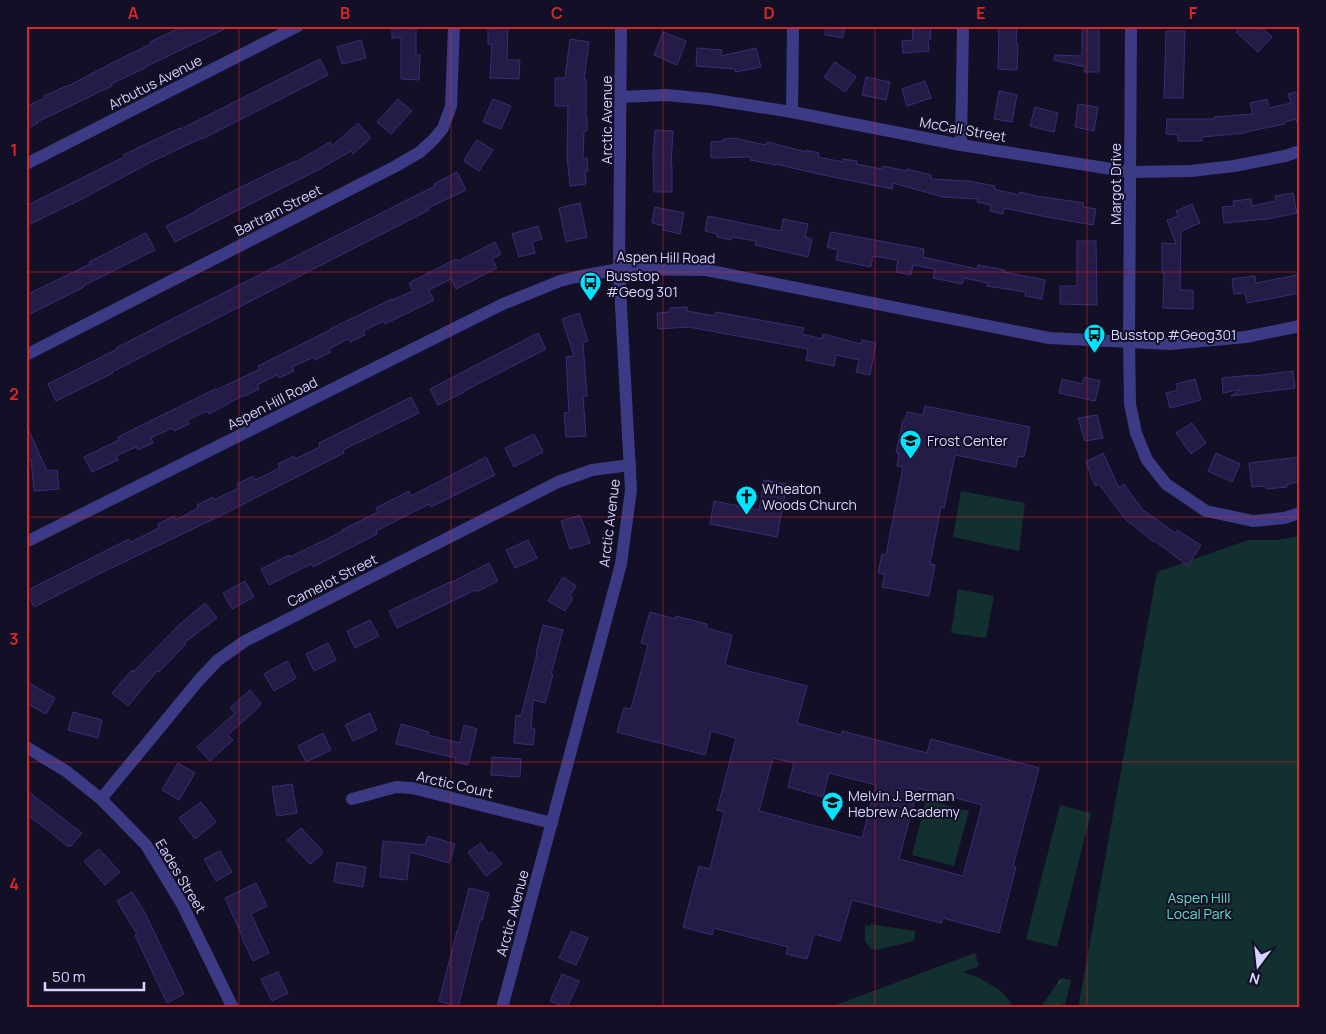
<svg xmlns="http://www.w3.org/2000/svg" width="1326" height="1034" viewBox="0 0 1326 1034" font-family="Manrope,sans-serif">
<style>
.grass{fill:url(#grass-tufts)}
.green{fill:#12302f}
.building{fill:#241b47;stroke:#3b2d73;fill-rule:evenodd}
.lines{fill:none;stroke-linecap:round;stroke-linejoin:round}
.minor{stroke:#3d3a85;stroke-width:12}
.grid{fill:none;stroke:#d62828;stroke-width:1;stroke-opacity:0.55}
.labels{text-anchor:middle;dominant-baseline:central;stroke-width:4;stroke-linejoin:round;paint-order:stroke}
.street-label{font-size:14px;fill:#d9d4ff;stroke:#130f26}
.poi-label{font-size:14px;fill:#d9d4ff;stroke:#130f26;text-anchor:start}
.park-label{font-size:14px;fill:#5fe0c0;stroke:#130f26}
.neatline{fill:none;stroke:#d62828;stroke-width:2}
.grid-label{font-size:16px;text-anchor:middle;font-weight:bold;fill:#d62828}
</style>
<defs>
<pattern id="grass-tufts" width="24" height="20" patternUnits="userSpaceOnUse" patternTransform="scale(1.25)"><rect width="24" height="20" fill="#12302f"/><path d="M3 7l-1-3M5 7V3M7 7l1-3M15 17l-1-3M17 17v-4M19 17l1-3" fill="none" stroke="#344d4e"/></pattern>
</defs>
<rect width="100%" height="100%" fill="#130f26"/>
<polygon class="grass" points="1061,978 1071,980 1064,1008 1040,1008"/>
<g class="green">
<polygon points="961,491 1025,503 1019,551 953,537"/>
<polygon points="1300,536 1300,1008 1078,1008 1157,572 1248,540 1277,540"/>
<polygon points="958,589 994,596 986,638 951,633"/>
<polygon points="926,800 969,811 954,866 912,855"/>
<polygon points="1060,805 1091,813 1057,947 1026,939"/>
<polygon points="870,924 915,931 915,939 913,941 877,950 871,949 865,941 865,925 869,926"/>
<polygon points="975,953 979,966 963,972 980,978 1002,992 1015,1008 828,1008"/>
</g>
<g class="building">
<polygon points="184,26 231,26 145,67 145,68 111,84 112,86 37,122 38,123 26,129 26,98 29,105 45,98 44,96 66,86 66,87 116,61 151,44 150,42"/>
<polygon points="392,26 416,26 416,55 420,55 419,80 401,79 401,38 392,38"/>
<polygon points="488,26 508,26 507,60 520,60 519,79 490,78 492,44 488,44"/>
<polygon points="826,26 845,26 843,38 825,35"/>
<polygon points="912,26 930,26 931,39 928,39 929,51 903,53 902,41 913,40"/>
<polygon points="999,26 1017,26 1016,44 1018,44 1017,70 998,69"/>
<polygon points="1082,26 1099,26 1099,72 1084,72 1085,67 1054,60 1055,55 1082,56"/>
<polygon points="1241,26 1260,26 1272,37 1258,52 1236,32"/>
<polygon points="1166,31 1185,31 1183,98 1164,98"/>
<polygon points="663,32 686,41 677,65 654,55"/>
<polygon points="570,39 589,42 584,79 586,79 586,117 587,117 587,131 584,131 583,158 587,158 588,171 585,171 586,184 570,186 567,155 568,106 555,106 555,78 565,78"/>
<polygon points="361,40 366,58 342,64 337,47"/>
<polygon points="697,48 722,50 721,56 756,48 761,67 736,72 735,69 696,66"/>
<polygon points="320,59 328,75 202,139 202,138 153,161 82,199 26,226 26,206 124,157 123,155 180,128 181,129"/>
<polygon points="835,62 856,77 845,92 824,77"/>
<polygon points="866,77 890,82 886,100 862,95"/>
<polygon points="925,81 931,98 907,106 902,89"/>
<polygon points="999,91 1017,95 1012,122 994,119"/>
<polygon points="1300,91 1300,122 1297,123 1296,119 1284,122 1285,124 1245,132 1245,133 1202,137 1202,141 1178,141 1178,135 1166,134 1167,119 1214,119 1214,117 1253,114 1250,103 1267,99 1269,108 1291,103 1288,94"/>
<polygon points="398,99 412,111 391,134 377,122"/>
<polygon points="493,99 511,106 501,129 483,122"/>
<polygon points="1078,104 1098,107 1094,131 1075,127"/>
<polygon points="1035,107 1058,113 1054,132 1030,126"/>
<polygon points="358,123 371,138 353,154 351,151 318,170 175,242 166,226 197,211 196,210 237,189 295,161 296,162 330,142 332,146"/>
<polygon points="655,130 673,131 671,166 672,166 672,192 654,192 653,154"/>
<polygon points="738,138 738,139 766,145 767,142 806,152 806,150 819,153 818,157 843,162 843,159 857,161 856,164 882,169 883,166 907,171 907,169 931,175 931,179 969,181 995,186 994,189 1019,195 1020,192 1036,196 1084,203 1083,207 1096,209 1093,225 1047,217 1004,208 1003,214 990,211 991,205 977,202 978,199 943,197 893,183 892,189 814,173 776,164 776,165 750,160 751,157 711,158 711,142 724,141 724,139"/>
<polygon points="477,140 493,150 479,171 465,162 465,158"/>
<polygon points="457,172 466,190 428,208 429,210 112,372 113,373 56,401 48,384 117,349 116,348 184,313 399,204 435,186 434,184"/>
<polygon points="1293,193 1297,213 1268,219 1224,223 1222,207 1234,206 1233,201 1251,199 1252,206 1276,201 1275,196"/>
<polygon points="580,203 587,237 566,242 559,208"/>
<polygon points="1192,204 1200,223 1181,231 1180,290 1193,290 1193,309 1163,308 1164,273 1162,273 1162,243 1176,244 1167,220 1178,216 1176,211"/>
<polygon points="655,207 684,213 680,234 663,230 664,226 652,223"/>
<polygon points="708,216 781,231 783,219 808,224 805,237 812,239 808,257 755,245 756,241 732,237 731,240 717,237 718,234 705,231"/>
<polygon points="538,226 542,239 532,242 535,253 519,257 512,234"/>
<polygon points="831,232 924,249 923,257 977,269 978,265 1005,270 1004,272 1045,280 1042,299 1025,296 1026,292 987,286 988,283 964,278 962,284 933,278 935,269 913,265 911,275 896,272 898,260 873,256 871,267 836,260 838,250 827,247"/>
<polygon points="146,233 155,250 83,286 84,287 26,316 26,295 90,264 89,262"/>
<polygon points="1077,241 1096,241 1097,305 1060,304 1060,286 1077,286"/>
<polygon points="495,242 501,254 492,259 497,268 456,289 451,279 429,290 434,300 385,324 384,321 363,331 365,335 350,342 348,339 329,349 331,352 315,360 314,357 292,367 294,371 279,378 277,375 257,385 259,389 245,396 244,395 209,414 207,411 187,420 189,424 174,431 172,428 151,438 153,443 138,450 136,447 116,456 118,460 92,472 84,457 119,440 118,437 215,389 216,390 260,369 258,366 330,330 330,329 365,312 392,299 392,300 413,291 409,283 456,259 458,261"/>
<polygon points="1297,275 1300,293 1247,303 1245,293 1234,294 1232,279 1255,276 1256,283"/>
<polygon points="687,307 687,311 715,316 716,312 804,328 802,334 822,339 823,334 861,344 862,340 876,343 870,375 856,372 859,360 836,355 834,366 806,360 808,349 689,327 658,329 657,313 670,312 670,308"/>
<polygon points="579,313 588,341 583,343 587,396 583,396 586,436 566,437 564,413 569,412 566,357 574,356 562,319"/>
<polygon points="538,333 546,349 464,391 464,392 438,405 430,389"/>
<polygon points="1293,371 1295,388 1231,396 1241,389 1223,393 1222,378 1253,375 1253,376"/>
<polygon points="1084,377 1100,381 1095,401 1059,393 1062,379 1082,384"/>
<polygon points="1195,379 1201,400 1170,408 1166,393 1178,390 1176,384"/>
<polygon points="411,397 419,413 343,450 344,453 222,515 101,573 34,607 26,591 129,539 131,542 159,528 158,524 174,516 176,520 198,508 197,505 213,497 214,500 239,488 237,484 253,476 255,480 280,468 278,464 294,456 295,459 320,447 319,443"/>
<polygon points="925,406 1030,427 1024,457 1018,456 1016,467 955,455 944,508 941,507 930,564 935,565 929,596 882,587 885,574 878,573 882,554 886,555 903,467 897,466 899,453 896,453 903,420 905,420 907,412 923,415"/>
<polygon points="1097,415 1103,438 1085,441 1078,418"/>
<polygon points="1192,423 1206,443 1191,454 1176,433"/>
<polygon points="26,424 47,471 57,470 59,489 34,491 31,460 26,462"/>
<polygon points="534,434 543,452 514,467 505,448"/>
<polygon points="1103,453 1119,488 1124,484 1142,509 1175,533 1177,530 1201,545 1188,566 1155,541 1154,542 1125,519 1099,484 1095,486 1086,462"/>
<polygon points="1216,453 1240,464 1232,482 1208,471"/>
<polygon points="486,457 495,475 431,507 429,504 376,531 377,534 313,567 311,564 269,585 261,569 289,555 290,557 343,531 342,530 378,512 376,508 409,491 411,496"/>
<polygon points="1300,457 1300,481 1286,485 1287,487 1266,489 1266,486 1252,487 1249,463"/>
<polygon points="764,480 787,484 777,537 710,524 714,501 759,510"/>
<polygon points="580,515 590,543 570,549 561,521"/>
<polygon points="528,540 537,558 515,568 506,550"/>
<polygon points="489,563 498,581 476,592 475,590 397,628 389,611 450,582 450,583"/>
<polygon points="563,577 576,586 570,596 573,598 565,611 548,601"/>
<polygon points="245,581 254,597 232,609 223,593"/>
<polygon points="205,603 217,618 184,643 186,644 159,672 157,671 128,706 112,693 132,670 133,672 180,624"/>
<path d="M 650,612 L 676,619 L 676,616 L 707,624 L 706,628 L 732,635 L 725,665 L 807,686 L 797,723 L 841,735 L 842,731 L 927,753 L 931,739 L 1039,768 L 1013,866 L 1016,867 L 999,933 L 943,918 L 941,923 L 852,900 L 840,941 L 814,934 L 807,959 L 786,954 L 788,947 L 737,934 L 714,928 L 712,935 L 683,927 L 699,866 L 710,869 L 724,812 L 717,810 L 736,738 L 711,731 L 705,755 L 617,732 L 624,708 L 631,709 L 648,645 L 641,643 ZM 773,758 L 794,763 L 788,787 L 823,797 L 829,773 L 876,785 L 862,838 L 759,811 ZM 918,788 L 982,805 L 963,876 L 899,859 Z"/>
<polygon points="370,620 379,636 355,648 347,631"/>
<polygon points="543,625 563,630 551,674 553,675 545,703 533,700 531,729 535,729 533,745 514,743 516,715 521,716 537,654 536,654"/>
<polygon points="328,643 336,660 314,671 306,654"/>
<polygon points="287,661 296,678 274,691 264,674"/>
<polygon points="26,681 55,698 46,714 26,703"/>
<polygon points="250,690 261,703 260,703 260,706 228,735 233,740 210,761 197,747 235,713 230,708"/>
<polygon points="73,712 102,720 98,738 68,730"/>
<polygon points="370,713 377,730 353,741 345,725"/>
<polygon points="401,724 429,732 428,735 460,743 464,725 477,729 468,765 455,762 456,758 396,744"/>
<polygon points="323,733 331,750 306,762 298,746"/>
<polygon points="492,757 521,759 520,777 491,775"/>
<polygon points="178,763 195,773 179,800 162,790"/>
<polygon points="292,784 297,813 277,816 272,787"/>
<polygon points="26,790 82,833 71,846 67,846 50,832 26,814"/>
<polygon points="201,802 216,822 195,839 179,818"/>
<polygon points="301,828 322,850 322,854 310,864 287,840"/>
<polygon points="428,836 455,844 449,863 410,852 407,880 380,877 383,841 425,845"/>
<polygon points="481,843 489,854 492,852 502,864 486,876 468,852"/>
<polygon points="99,849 120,872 105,885 84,861"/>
<polygon points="220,851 232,872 216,881 204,859"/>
<polygon points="337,862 366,867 363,887 334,882"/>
<polygon points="256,883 267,906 251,914 269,953 253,961 242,938 243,938 225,898"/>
<polygon points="469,888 489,893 482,920 480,920 458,1007 439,1001 457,931 458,931"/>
<polygon points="132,892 144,911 184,994 167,1003 135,935 137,934 117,901"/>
<polygon points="571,931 588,938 576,965 559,958"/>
<polygon points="278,972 288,993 272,1001 261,979"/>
<polygon points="562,974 579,981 567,1008 550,1001"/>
</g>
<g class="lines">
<g class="minor">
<polyline points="1131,26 1129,342 1130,404 1136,433 1147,460 1166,484 1206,511 1253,521 1284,518 1300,513"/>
<polyline points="621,97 666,95 709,99 792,112 961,145 1130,172 1191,171 1234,166 1285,156 1300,151"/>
<polyline points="792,112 793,26"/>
<polyline points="961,145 963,26"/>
<polyline points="26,164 298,26"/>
<polyline points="26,355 396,166 420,152 434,139 443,128 451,106 454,26"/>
<polyline points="26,542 503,304 560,281 576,277 619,269 706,270 1049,338 1170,344 1246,337 1300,326"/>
<polyline points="26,747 66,771 101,799 146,845 182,904 233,1008"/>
<polyline points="101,799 199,680 218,660 245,641 558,482 592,470 630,465"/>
<polyline points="352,799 396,787 412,788 552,823"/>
<polyline points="502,1008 621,564 631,490 619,269 621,26"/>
</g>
</g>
<path class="grid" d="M 239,26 L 239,1008M 451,26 L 451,1008M 663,26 L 663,1008M 875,26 L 875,1008M 1087,26 L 1087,1008M 26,272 L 1300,272M 26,517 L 1300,517M 26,762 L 1300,762"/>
<defs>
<symbol id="bus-pin" viewBox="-11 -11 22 30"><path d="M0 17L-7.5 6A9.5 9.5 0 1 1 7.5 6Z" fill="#00e5ff" stroke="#130f26"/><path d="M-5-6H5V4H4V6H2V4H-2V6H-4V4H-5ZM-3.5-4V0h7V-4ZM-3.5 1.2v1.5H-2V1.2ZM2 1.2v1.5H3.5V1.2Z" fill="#111"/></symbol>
<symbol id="school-pin" viewBox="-11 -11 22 30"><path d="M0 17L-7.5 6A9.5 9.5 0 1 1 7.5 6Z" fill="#00e5ff" stroke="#130f26"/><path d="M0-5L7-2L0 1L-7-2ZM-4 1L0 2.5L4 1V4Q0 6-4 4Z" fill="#111"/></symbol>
<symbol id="church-pin" viewBox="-11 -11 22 30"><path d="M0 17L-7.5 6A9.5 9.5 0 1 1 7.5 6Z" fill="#00e5ff" stroke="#130f26"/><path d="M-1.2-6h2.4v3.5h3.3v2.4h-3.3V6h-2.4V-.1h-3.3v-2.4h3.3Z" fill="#111"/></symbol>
</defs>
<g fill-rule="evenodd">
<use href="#bus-pin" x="578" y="270" width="25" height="34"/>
<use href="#bus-pin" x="1082" y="322" width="25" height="34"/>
<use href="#school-pin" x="898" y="428" width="25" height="34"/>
<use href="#church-pin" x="734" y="484" width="25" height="34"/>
<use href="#school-pin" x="820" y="790" width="25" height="34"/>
</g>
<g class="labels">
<g class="street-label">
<text transform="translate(155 82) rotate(-27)">Arbutus Avenue</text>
<text transform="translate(606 120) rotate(-90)">Arctic Avenue</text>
<text transform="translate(963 129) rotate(10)">McCall Street</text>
<text transform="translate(1115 184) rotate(-90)">Margot Drive</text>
<text transform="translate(278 210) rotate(-27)">Bartram Street</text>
<text transform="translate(666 257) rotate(1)">Aspen Hill Road</text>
<text transform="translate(272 403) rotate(-27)">Aspen Hill Road</text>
<text transform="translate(609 523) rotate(-83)">Arctic Avenue</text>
<text transform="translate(332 580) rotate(-27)">Camelot Street</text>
<text transform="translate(455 784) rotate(13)">Arctic Court</text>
<text transform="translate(181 876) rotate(59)">Eades Street</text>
<text transform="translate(512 913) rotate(-75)">Arctic Avenue</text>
</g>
<g class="poi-label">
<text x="606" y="275">Busstop<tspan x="606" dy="16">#Geog 301</tspan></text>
<text x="1111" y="334">Busstop #Geog301</text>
<text x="927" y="440">Frost Center</text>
<text x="762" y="488">Wheaton<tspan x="762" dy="16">Woods Church</tspan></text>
<text x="848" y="795">Melvin J. Berman<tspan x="848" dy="16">Hebrew Academy</tspan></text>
</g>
<g class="park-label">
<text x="1199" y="897">Aspen Hill<tspan x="1199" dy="16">Local Park</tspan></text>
</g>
</g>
<rect width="1326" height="1034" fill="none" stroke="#130f26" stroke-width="55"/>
<g transform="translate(1258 966) rotate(195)" stroke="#130f26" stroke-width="4" paint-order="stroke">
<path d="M0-4L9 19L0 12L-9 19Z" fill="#d9d4ff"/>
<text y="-8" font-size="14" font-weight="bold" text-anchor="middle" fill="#d9d4ff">N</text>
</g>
<path d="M45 982v8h99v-8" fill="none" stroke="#d9d4ff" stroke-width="2.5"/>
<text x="52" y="982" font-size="15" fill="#d9d4ff" stroke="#130f26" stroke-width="4" paint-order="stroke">50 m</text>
<rect x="28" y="28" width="1270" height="978" class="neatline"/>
<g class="grid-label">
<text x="133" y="19">A</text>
<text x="345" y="19">B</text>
<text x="557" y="19">C</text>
<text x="769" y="19">D</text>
<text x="981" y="19">E</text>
<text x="1193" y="19">F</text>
<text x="14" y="156">1</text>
<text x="14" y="400">2</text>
<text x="14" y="645">3</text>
<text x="14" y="890">4</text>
</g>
</svg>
